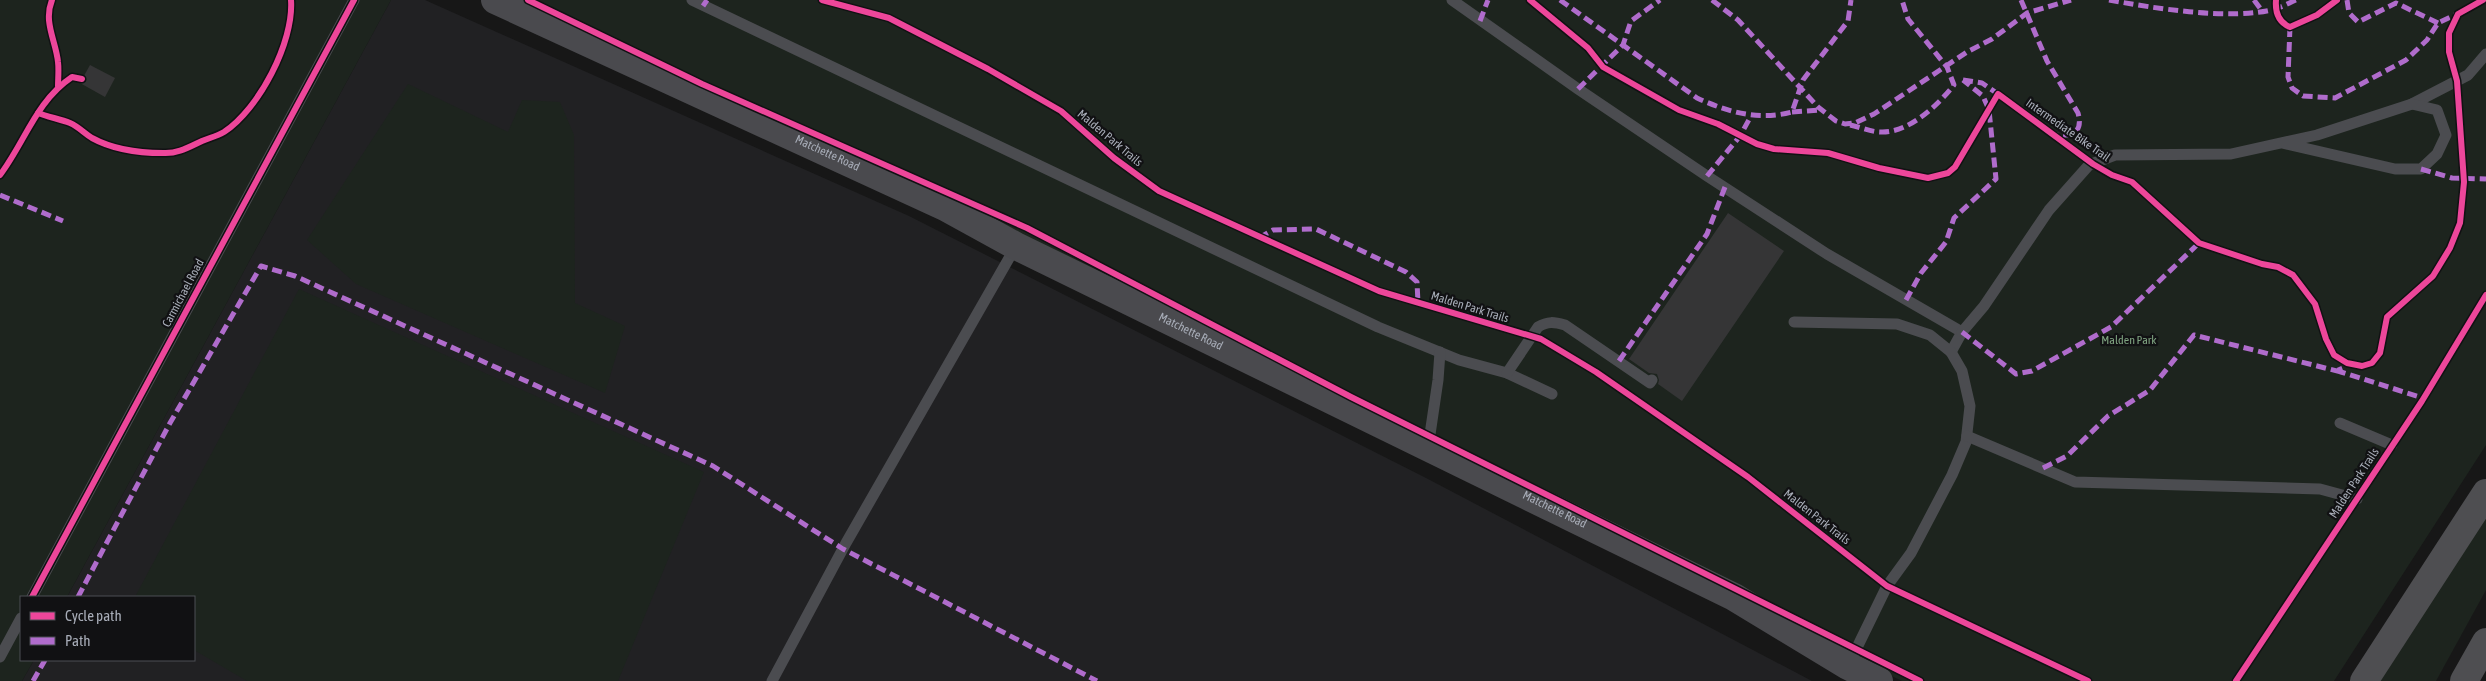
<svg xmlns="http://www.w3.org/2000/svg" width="2486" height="681" viewBox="0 0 2486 681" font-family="'Asap Condensed',sans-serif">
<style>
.built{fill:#212123}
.green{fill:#1d241e}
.building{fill:#353536}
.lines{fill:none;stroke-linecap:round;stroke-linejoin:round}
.service{stroke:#4b4c50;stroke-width:11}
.secondary{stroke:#4a4a4e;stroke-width:28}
.motorway{stroke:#4e4e51;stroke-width:28}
.quiet{stroke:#b06ccc;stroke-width:5;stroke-dasharray:10 5;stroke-linecap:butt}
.cycleway-casing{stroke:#111113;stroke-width:9}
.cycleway{stroke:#ed469a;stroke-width:6}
.labels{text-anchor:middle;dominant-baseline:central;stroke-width:4.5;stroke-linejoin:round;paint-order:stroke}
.street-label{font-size:12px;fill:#a8adb8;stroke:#111113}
.park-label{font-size:12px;fill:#7fa381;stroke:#111113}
</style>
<rect width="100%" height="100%" fill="#171717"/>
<polygon class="built" points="391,0 425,0 909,216 1428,479 1812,681 22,681 34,660 194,660 194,597 67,597"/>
<g class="green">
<polygon points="0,0 391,0 67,597 21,597 21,660 34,660 22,681 0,681"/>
<polygon points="494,0 2486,0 2486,445 2334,681 1902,681"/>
<polygon points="408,84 508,132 522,100 560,102 574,135 575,303 625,326 605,393 356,284 307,240"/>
<polygon points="299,289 704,472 618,681 247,681 194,650 194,597 135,597"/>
<polygon points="2486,516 2486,590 2436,681 2379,681"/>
</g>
<g class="building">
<polygon points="90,65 115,78 105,97 80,83"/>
<polygon points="1728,213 1784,251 1682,401 1658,384 1659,380 1657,374 1649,373 1629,359"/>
</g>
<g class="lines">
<g class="service">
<polyline points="692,0 1378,327 1459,360 1507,373 1552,394"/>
<polyline points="1452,0 1578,89 1707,176 1827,254 1962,332 1951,352"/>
<polyline points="2412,104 2468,75 2486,54"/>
<polyline points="1794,322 1897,324 1930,335 1951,352 1962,371 1970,406 1966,442 1952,475 1911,553 1887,586 1848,666"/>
<polyline points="1962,332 1984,306 2049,210 2089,165 2115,155 2231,154 2317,135 2412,104 2437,110 2446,135 2437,154 2421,169 2395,169 2282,143"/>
<path d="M 1507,373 L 1538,327 C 1548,321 1554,322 1565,325 L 1650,383 L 1652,380"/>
<polyline points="2340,423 2392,445"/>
<polyline points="1967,436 2075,482 2320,489 2357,499"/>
<polyline points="1428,448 1438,380 1440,352"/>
<polyline points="32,597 354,0"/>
<polyline points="0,657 21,618"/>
<polyline points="772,681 846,543 1016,246"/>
</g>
<path class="secondary" id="s1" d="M 495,0 L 945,207 L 1016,246 L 1734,597 L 1848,666 L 1879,681"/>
<g class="motorway">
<polyline points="2364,681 2486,493"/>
<polyline points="2464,681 2486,642"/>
</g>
<g class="quiet">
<path d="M 1560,0 L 1697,98 C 1728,112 1758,121 1792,112 L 1803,80 L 1848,21 L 1851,0"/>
<polyline points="1712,0 1738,20 1818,107 1836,121 1845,124 1855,123 1874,114 1967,52 1992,39 2027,13 2071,0"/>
<path d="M 2021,0 L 2047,61 L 2078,113 C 2083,131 2074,137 2057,135"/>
<path d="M 2109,0 C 2152,8 2233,21 2275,9 C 2282,7 2289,3 2296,0"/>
<polyline points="2254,0 2262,11"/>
<polyline points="2347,0 2349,13 2358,22 2396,3 2438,23"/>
<polyline points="703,6 707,0"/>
<polyline points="1480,21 1488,0"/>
<polyline points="2290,27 2288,77 2292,88 2303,96 2335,98 2406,60 2427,40 2438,23 2457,14"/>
<polyline points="1963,80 1982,83 1998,94"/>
<polyline points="1578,89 1623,45 1631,21 1660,0"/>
<polyline points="1792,112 1822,110"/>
<path d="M 1850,125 C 1860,127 1871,132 1881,132 C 1909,133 1938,105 1954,85 L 1947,67 L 1908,19 L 1902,0"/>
<polyline points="2421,169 2452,178 2486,179"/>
<polyline points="1707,176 1740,136 1751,116"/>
<polyline points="0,195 63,221"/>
<polyline points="1259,238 1273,230 1316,229 1406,272 1417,282 1418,303"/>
<polyline points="1906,300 1921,273 1946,242 1954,218 1996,179 1989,110 1983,96 1963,80"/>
<polyline points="1962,332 2016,374 2032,371 2111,327 2199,243"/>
<polyline points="1619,361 1707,234 1725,187"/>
<polyline points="2339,367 2341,372 2423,398"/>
<polyline points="2043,468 2067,456 2108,416 2150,390 2194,335 2341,372"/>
<polyline points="78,597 170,423 261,266 295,276 713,466 843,549 1097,681"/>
<polyline points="33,681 45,660"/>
</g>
<defs>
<g id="cycleway">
<path d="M 52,0 C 43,22 56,41 58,62 C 59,70 58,79 58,86"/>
<polyline points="528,0 702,84 1027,228 1351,397 1920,681"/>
<polyline points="822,0 889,18 988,69 1061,111 1114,158 1159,191 1379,291 1541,339 1596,372 1748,477 1887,586 2088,681"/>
<polyline points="1530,0 1588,48 1603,67 1679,110 1718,124 1757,144 1774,149 1828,153 1879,168 1928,178 1948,173 1955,167 1998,94 2093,164 2112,175 2132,182 2199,243 2262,264 2278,267 2293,275 2315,304 2326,339 2334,355 2347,363 2362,366 2372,363 2380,353 2387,317 2433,276 2450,248 2460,223 2464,182 2457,81 2449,52 2449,33 2458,14 2483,0"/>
<path d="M 2276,0 C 2275,12 2278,22 2290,27 L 2317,15 L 2337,0"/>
<path d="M 38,113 C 48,117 60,119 70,123 C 79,127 84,133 92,138 C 112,149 140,153 163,153 C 178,154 189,147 202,141 C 209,138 217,136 224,132 C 259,109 294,42 291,0"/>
<path d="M 0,175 C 25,142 36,101 72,77 L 82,79"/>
<polyline points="32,597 354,0"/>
<polyline points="2236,681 2422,401 2486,295"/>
</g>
</defs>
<use href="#cycleway" class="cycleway-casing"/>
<use href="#cycleway" class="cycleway"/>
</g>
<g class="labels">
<g class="street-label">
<text transform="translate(2068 130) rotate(35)">Intermediate Bike Trail</text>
<text transform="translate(1110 138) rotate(40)">Malden Park Trails</text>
<text stroke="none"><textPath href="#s1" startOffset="366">Matchette Road</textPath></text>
<text transform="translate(183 293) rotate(-62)">Carmichael Road</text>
<text transform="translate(1470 307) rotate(17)">Malden Park Trails</text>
<text stroke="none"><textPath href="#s1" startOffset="771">Matchette Road</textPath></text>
<text transform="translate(2354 483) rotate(-57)">Malden Park Trails</text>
<text stroke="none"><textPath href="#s1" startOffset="1176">Matchette Road</textPath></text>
<text transform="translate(1817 517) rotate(38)">Malden Park Trails</text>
</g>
<g class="park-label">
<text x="2129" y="340">Malden Park</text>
</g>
</g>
<rect x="20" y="596" width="175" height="65" fill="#111113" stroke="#4d4f55"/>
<rect x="30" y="612" width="25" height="8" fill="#ed469a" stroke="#4d4f55"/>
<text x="65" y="621" font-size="15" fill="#a8adb8">Cycle path</text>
<rect x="30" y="637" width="25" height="8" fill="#b06ccc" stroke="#4d4f55"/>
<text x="65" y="646" font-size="15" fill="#a8adb8">Path</text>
</svg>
